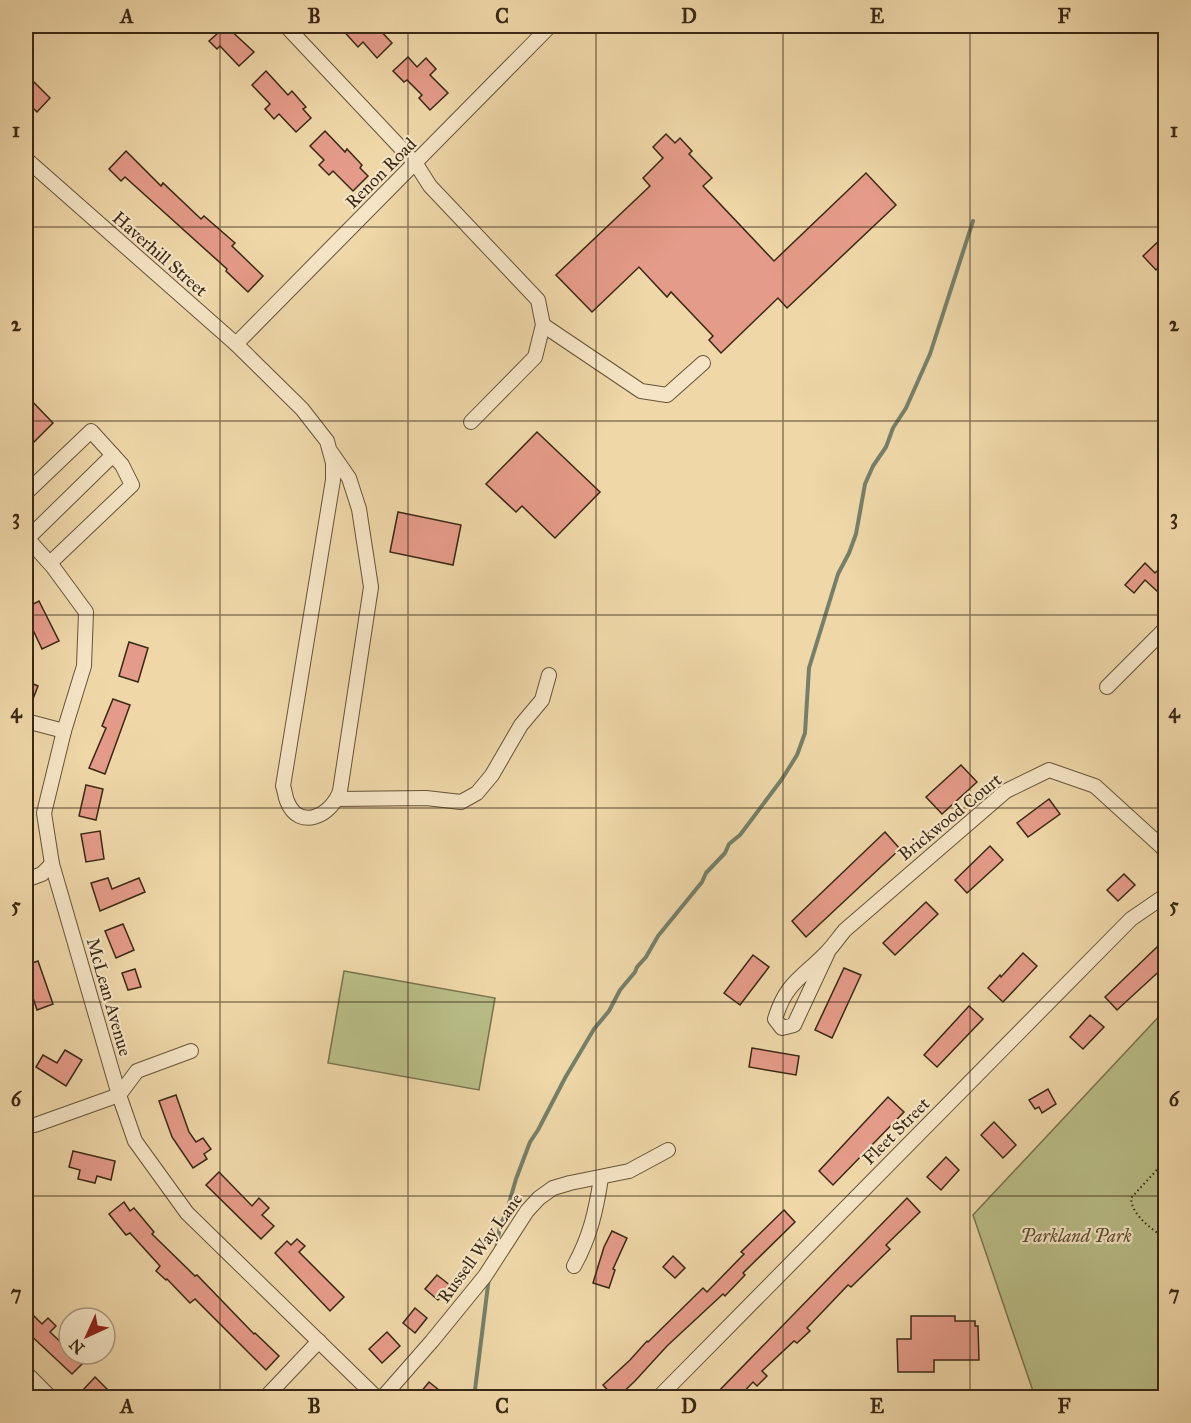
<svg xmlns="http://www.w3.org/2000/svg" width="1191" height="1423" viewBox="0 0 1191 1423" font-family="'IM FELL Great Primer',serif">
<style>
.green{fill:#b9be88;stroke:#79734f;stroke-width:1.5}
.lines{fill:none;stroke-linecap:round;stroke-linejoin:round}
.stream{stroke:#74806b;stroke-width:4}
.building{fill:#e59b89;stroke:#392816;stroke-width:1.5}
.minor-casing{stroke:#66543a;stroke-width:16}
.path{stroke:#392816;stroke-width:2;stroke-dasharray:1.5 3;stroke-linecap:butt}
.minor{stroke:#f5e5c6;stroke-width:14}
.grid{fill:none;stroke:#392816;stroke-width:1.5;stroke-opacity:0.55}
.labels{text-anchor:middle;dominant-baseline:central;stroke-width:4.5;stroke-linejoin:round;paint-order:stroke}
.street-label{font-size:18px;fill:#392816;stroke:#f5e5c6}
.park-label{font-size:18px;font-style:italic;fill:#594e32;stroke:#f5e5c6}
.neatline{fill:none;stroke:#392816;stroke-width:2}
.grid-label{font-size:20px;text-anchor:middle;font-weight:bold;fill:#392816}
</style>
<rect width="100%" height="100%" fill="#efd7a8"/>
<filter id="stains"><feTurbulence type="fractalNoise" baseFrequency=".00333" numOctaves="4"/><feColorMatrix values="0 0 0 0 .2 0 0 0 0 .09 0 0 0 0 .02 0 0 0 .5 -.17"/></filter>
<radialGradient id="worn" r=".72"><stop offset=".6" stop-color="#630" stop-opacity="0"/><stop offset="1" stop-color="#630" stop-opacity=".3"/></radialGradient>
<g class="green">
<polygon points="344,971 495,998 479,1090 328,1063"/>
<polygon points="1165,1010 1165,1397 1035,1397 973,1215"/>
</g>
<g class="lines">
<g class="stream">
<polyline points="496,1250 500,1226 507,1210 516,1179 530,1142 538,1130 565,1078 594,1029 609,1011 620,990 635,972 637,967 646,957 658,936 702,882 706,873 725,853 729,844 740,835 782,779 797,755 805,733 809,668 838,574 849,553 856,534 865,484 873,466 886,447 893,428 906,408 930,354 973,221"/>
<polyline points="474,1398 489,1277"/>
</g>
</g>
<g class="building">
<polygon points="226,26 254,52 239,66 220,46 217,49 209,41"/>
<polygon points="339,26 376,26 392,43 377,58 363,42 358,47"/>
<polygon points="408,57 417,67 426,58 436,69 430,75 448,93 430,110 419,98 422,95 407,80 404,82 393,71"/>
<polygon points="266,71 288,95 292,91 306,107 303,109 311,118 296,132 279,114 274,119 265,109 270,104 252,85"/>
<polygon points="26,74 50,98 37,112 26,101"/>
<polygon points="325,131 345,152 347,149 362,165 360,168 368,176 353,191 333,171 329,175 319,165 324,160 310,146"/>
<polygon points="666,134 675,143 680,138 692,151 689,154 712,178 703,186 774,261 866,173 896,205 787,308 778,298 721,353 709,340 713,336 671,292 667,297 639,267 592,312 556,275 650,186 643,178 663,158 653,147"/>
<polygon points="126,151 161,186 163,183 201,219 204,216 235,243 232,246 263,276 248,292 226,271 227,269 125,177 121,181 109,169"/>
<polygon points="1166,234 1166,260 1156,270 1143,256"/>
<polygon points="26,395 53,423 26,450"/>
<polygon points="537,432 600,492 555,538 522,506 516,512 486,484"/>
<polygon points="398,512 461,525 453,565 390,552"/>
<polygon points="1145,563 1155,573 1159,569 1166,576 1166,584 1158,592 1145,580 1134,593 1125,585"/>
<polygon points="39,601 59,641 42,649 26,615 26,608"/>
<polygon points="129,642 148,648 138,682 119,676"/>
<polygon points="26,681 38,686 28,712 26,712"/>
<polygon points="113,699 130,705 105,774 89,768 106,728 102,726"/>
<polygon points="961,765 977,782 942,814 926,797"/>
<polygon points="86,785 103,789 96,820 79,816"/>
<polygon points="1049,799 1060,814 1028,837 1017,823"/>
<polygon points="100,831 104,859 86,862 81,834"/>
<polygon points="885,832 900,849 806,937 792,921"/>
<polygon points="990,846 1003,860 967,893 955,880"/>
<polygon points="1124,874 1135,885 1118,901 1107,890"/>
<polygon points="108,878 112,889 139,878 145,892 100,911 91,883"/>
<polygon points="926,902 938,914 895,955 883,943"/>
<polygon points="123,924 134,950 116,958 105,931"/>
<polygon points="1157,947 1166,957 1166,965 1117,1010 1105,997"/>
<polygon points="1023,953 1037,966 1003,1002 988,988 1000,975 1001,977"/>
<polygon points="753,955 769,967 740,1005 724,993"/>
<polygon points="38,961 53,1004 37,1010 26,976 26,965"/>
<polygon points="844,968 861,975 832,1038 815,1030"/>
<polygon points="135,969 141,987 128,990 122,973"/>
<polygon points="969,1006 983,1019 937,1067 924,1055"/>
<polygon points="1090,1015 1104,1027 1083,1049 1070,1037"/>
<polygon points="752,1048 799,1056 796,1075 749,1067"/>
<polygon points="65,1050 82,1060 66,1086 36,1067 43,1055 57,1063"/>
<polygon points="1048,1089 1056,1104 1042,1113 1039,1107 1035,1109 1029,1100"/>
<polygon points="176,1095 189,1132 196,1142 203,1138 211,1149 204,1154 207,1159 193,1168 172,1137 159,1101"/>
<polygon points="888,1097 904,1112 833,1185 819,1171"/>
<polygon points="994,1122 1016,1145 1003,1158 981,1135"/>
<polygon points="73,1151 115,1161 111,1180 97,1176 95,1183 78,1179 80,1170 69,1167"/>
<polygon points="946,1157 959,1170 941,1190 927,1177"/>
<polygon points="219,1172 252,1206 259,1198 269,1208 262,1215 274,1226 261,1239 206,1185"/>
<polygon points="907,1198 920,1212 886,1245 890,1249 851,1287 848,1285 807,1328 810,1331 797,1343 794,1341 762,1371 767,1376 757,1386 753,1382 738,1398 712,1398"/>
<polygon points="124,1202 130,1211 134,1208 154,1232 152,1234 195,1276 197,1275 254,1334 255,1333 279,1356 266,1370 195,1299 190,1303 167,1279 166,1280 156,1271 160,1266 130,1233 126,1235 109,1214"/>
<polygon points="784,1210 795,1222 743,1273 745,1275 725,1296 723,1294 667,1346 635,1381 617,1398 615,1398 603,1385 630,1360 647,1341 648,1342 703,1288 707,1292 744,1254 741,1252"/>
<polygon points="612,1231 627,1238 613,1269 615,1270 609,1288 593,1283 604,1247"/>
<polygon points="297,1239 305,1246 299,1252 344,1297 330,1311 275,1253 287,1241 291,1245"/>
<polygon points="673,1256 685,1268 675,1278 663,1267"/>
<polygon points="437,1275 451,1286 438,1300 425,1289"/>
<polygon points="415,1308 427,1318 415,1333 403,1323"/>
<polygon points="30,1312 42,1324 48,1318 56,1326 50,1332 69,1350 69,1354 73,1354 83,1363 72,1374 26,1331 26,1317"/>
<polygon points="911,1316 955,1316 955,1321 975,1321 975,1326 978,1326 979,1360 934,1360 934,1372 898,1372 897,1339 911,1339"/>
<polygon points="387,1332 400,1346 382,1363 369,1349"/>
<polygon points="95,1377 116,1398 91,1398 83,1390"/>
<polygon points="429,1382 449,1398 416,1398"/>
</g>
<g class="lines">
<defs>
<g id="minor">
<polyline points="286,26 416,164 430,186 538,300 543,325 535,357 471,422"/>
<path d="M 26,159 L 236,344 L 302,409 L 327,441 L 333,463 L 333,480 L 283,786 C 285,791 285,796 287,801 C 299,832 332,815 340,791 L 371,587 L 359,509 L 349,478 L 331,452"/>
<polyline points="543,325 641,391 667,395 703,363"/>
<polyline points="236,344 550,26"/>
<polyline points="26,493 91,431 122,465 132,485 50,563"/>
<polyline points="26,537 53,567 86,612 84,666 64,731 44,813 52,864 119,1095 135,1141 187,1213 377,1398"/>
<polyline points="27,539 113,455"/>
<polyline points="1107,687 1166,628"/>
<polyline points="26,721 64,731"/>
<polyline points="337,799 426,798 461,802 477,793 492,775 521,725 542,700 549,675"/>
<polyline points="26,880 42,874 52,864"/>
<path d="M 828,952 L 794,1025 L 782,1028 L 775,1019 C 786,982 802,978 827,952 C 833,946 839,937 845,930 L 1006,791 L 1049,770 L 1095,786 L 1162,847 L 1166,853"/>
<polyline points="35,1125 119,1095 137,1071 191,1051"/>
<path d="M 574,1266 C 590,1237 596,1211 601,1178"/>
<polyline points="26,1373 51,1398"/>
<polyline points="265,1398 319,1341"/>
<polyline points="382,1398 432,1341 485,1276 527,1211 539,1198 553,1188 570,1183 629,1171 668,1150"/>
<polyline points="658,1398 1131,919 1166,895"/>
</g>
</defs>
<use href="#minor" class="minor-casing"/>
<path class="path" d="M 1166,1160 L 1131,1198 C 1132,1216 1152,1229 1166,1239"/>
<use href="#minor" class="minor"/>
</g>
<path class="grid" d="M 220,26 L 220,1398M 408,26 L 408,1398M 596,26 L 596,1398M 783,26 L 783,1398M 970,26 L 970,1398M 26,227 L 1166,227M 26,421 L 1166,421M 26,615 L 1166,615M 26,808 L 1166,808M 26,1002 L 1166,1002M 26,1196 L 1166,1196"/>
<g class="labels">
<g class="street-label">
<text transform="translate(381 173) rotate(-45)">Renon Road</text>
<text transform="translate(160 254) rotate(41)">Haverhill Street</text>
<text transform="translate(950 817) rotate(-39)">Brickwood Court</text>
<text transform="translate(109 997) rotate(74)">McLean Avenue</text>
<text transform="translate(896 1131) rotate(-45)">Fleet Street</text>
<text transform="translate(480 1248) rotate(-54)">Russell Way Lane</text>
</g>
<g class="park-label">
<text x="1076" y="1236">Parkland Park</text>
</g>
</g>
<rect width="1191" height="1423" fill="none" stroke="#efd7a8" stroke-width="66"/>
<g transform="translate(87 1336) rotate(225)"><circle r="28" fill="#f5e5c6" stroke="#aa9980" stroke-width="1.5"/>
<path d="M0-4.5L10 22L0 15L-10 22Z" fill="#8f2418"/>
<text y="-9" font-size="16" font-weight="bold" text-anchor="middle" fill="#392816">N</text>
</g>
<rect x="33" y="33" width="1125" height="1357" class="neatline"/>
<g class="grid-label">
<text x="127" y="23">A</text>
<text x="314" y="23">B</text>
<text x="502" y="23">C</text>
<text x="689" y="23">D</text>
<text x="877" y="23">E</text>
<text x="1064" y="23">F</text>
<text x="16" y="137">1</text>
<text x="1174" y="137">1</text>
<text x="16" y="331">2</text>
<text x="1174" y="331">2</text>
<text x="16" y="524">3</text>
<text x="1174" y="524">3</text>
<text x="16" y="718">4</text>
<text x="1174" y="718">4</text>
<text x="16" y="912">5</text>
<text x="1174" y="912">5</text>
<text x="16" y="1106">6</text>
<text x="1174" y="1106">6</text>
<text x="16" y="1300">7</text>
<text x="1174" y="1300">7</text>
<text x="127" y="1413">A</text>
<text x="314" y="1413">B</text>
<text x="502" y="1413">C</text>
<text x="689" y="1413">D</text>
<text x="877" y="1413">E</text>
<text x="1064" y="1413">F</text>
</g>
<rect width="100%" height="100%" filter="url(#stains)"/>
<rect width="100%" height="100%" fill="url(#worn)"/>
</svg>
